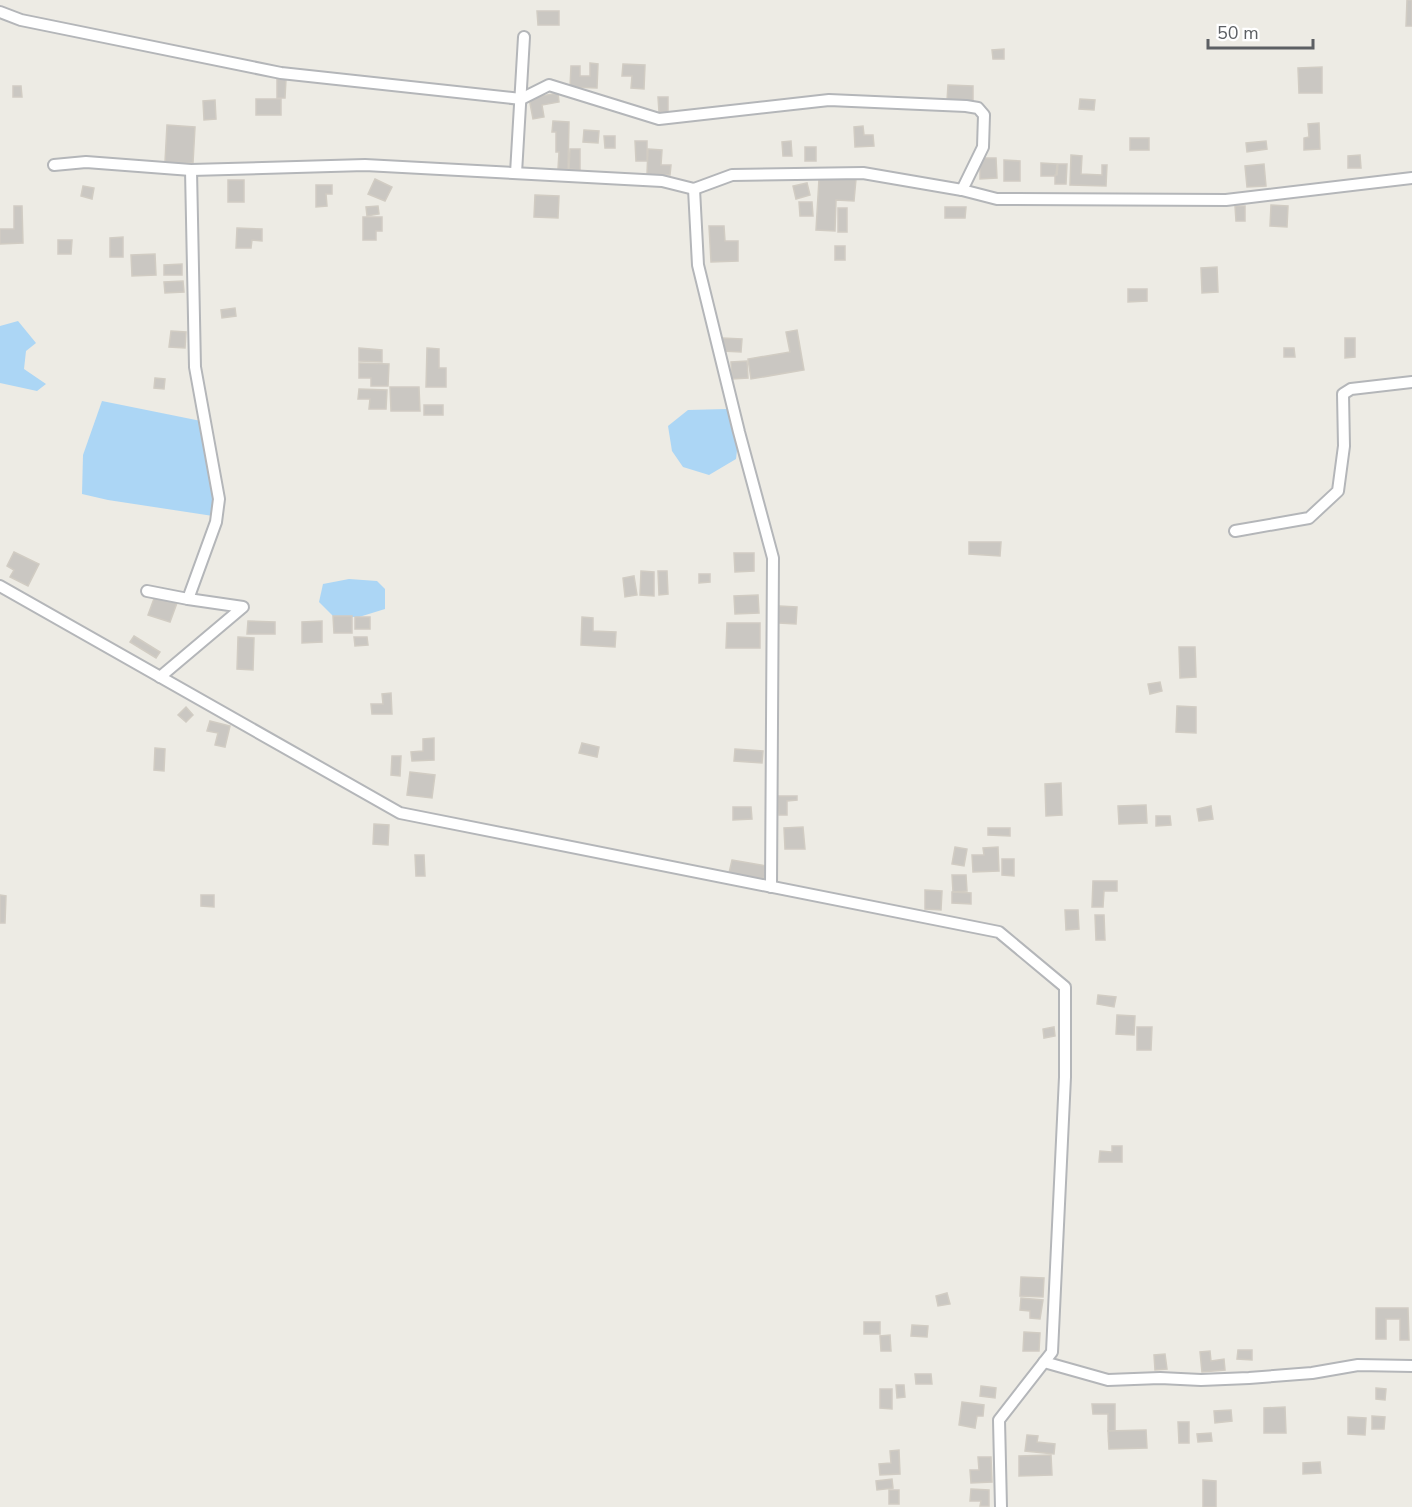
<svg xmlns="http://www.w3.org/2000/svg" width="1412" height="1507" viewBox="0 0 1412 1507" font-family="'Nunito Sans',sans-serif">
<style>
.water{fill:#acd6f5}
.building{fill:#cac7c2;stroke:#d1ccc3;stroke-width:1.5}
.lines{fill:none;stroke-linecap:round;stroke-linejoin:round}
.minor-casing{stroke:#b4b6b9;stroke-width:14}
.minor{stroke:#fff;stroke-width:10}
</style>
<rect width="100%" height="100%" fill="#edebe4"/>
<g class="water">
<polygon points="18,321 36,343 26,351 24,369 46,384 37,391 0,383 0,326"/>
<polygon points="102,401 201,421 212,481 213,516 108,500 82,494 83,455"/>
<polygon points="727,409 739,433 736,459 709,475 683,467 672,451 668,426 688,410"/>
<polygon points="349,579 377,581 385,589 385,609 359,617 334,617 319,602 323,584"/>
</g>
<g class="building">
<polygon points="1407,0 1412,0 1412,26 1406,26"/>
<polygon points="537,11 559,11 559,25 538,25"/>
<polygon points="1004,49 1004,59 993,59 992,50"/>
<polygon points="590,63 598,64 597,88 570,87 571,66 580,66 580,76 590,76"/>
<polygon points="623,64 645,65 644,89 631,88 632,76 622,76"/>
<polygon points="1322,67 1322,93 1299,93 1298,68"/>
<polygon points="277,79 286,79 285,98 277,98"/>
<polygon points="948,85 973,86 973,102 947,101"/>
<polygon points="13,86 21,86 22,97 13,97"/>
<polygon points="558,93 559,102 542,105 544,117 533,119 529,98"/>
<polygon points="658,97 668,97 668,112 659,112"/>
<rect x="256" y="99" width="25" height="16"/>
<polygon points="1080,99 1095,100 1094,110 1079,109"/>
<polygon points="215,100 216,119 204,120 203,101"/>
<polygon points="553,121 569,122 568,169 558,169 559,152 556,152 556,132 552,132"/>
<polygon points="1319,123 1320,149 1304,150 1304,138 1309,137 1308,124"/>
<polygon points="167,125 195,127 193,163 165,162"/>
<polygon points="863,126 864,135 873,135 874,146 855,147 854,127"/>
<polygon points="584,130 599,131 598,143 583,142"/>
<polygon points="604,136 615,136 615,148 605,148"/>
<rect x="1130" y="138" width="19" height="12"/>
<polygon points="635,141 647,141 647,161 636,161"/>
<polygon points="791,141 792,156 783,156 782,142"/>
<polygon points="1266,141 1267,149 1247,152 1246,143"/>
<rect x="805" y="147" width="11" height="14"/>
<polygon points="570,149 580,149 580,170 569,169"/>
<polygon points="648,149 662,150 661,165 671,165 670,175 647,174"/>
<polygon points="1071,155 1082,156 1081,174 1102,175 1102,165 1107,165 1106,186 1070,185"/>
<polygon points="1360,155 1361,168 1348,168 1348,156"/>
<polygon points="980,158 996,158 997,178 980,179"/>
<polygon points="1004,160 1020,161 1020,181 1004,181"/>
<polygon points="1041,163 1057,164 1056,176 1041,176"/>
<polygon points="1058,164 1067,164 1066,184 1055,184 1055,175 1057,175"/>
<polygon points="1264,164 1266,186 1247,187 1245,166"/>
<polygon points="837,178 856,179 854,201 836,200 835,231 816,230 819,179 837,179"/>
<polygon points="375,179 392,187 385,201 368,194"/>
<rect x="228" y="180" width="16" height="22"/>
<polygon points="807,183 810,195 796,199 793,186"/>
<polygon points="316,185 332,185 332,194 326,194 327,206 316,207"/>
<polygon points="83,186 94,188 92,199 81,196"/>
<polygon points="535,195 559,196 558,218 534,217"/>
<polygon points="799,202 812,202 813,216 800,216"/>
<polygon points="1271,205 1288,206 1287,227 1270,226"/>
<polygon points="14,206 22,206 23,243 0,244 0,229 14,229"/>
<polygon points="378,206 379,214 367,216 366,207"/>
<polygon points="1235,206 1245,206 1245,221 1236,221"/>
<polygon points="945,207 966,207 965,218 945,218"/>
<rect x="838" y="208" width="9" height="24"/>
<polygon points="363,217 382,217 382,231 376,231 376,240 363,240"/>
<polygon points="709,226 724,226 725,241 738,241 738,261 711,262"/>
<polygon points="237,228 262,229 262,241 252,240 251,248 236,248"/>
<polygon points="123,237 123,257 110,257 110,238"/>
<polygon points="58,240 72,240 71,254 58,254"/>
<rect x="835" y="246" width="10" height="14"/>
<polygon points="155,254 156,275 132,276 131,255"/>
<polygon points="182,264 182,275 164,275 164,265"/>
<polygon points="1217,267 1218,292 1202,293 1201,268"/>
<polygon points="183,281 184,292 165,293 164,282"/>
<polygon points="1128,289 1147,289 1147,301 1128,302"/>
<polygon points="235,308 236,316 222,318 221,310"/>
<polygon points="797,330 804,370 751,379 748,359 790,352 786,332"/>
<polygon points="171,331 186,332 185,348 169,347"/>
<polygon points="722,338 742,339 741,352 722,351"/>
<polygon points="1345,338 1355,338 1355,357 1345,358"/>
<polygon points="359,348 382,350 382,362 359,361"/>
<polygon points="427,348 439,349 439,368 446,368 446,387 426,387"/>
<polygon points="1284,348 1294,348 1295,357 1284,357"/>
<polygon points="747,361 748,378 732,379 731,362"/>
<polygon points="359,363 389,364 388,386 371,386 371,378 359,378"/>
<polygon points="155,378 165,379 164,389 154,388"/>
<polygon points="390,387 419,387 420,411 391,411"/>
<polygon points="359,389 387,390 386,409 369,409 370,399 358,399"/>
<rect x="424" y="405" width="19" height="10"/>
<polygon points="969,542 1001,542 1000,556 969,554"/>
<polygon points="14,552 39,564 28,586 10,577 14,570 7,566"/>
<polygon points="734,553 754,553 754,571 735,572"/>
<polygon points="641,571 654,572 654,596 640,595"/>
<polygon points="658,571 667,571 668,594 659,595"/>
<polygon points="699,574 710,574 710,582 699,583"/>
<polygon points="634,576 637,595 625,597 623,578"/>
<polygon points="758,595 759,613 735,614 734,596"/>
<polygon points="155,596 177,603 170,622 148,615"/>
<polygon points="779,606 797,607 796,624 779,623"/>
<polygon points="333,616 352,616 352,633 334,633"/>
<rect x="355" y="617" width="15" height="12"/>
<polygon points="582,617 593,618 593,631 616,632 615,647 581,645"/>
<polygon points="248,621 275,622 275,634 247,634"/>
<polygon points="322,621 322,642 302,643 302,622"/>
<polygon points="727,623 760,623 760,648 726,648"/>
<polygon points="134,636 160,652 156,658 130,642"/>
<polygon points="238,637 254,638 253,670 237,669"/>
<polygon points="354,637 367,637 368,645 355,646"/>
<polygon points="1179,647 1195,647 1196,677 1180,678"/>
<polygon points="1160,682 1162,691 1150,694 1148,684"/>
<polygon points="391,693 392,714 372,714 371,704 383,704 382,694"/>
<polygon points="1177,706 1196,707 1196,733 1176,732"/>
<polygon points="186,707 193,715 186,722 178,715"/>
<polygon points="210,721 230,726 225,747 215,745 218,733 207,731"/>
<polygon points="434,738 434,760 412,761 411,752 423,751 423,739"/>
<polygon points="582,743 599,747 597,757 579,753"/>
<polygon points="155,748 165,749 164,771 154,770"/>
<polygon points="735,749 763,751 762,763 734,761"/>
<polygon points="392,756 401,756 400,776 391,775"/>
<polygon points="410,772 435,775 432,798 407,795"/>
<polygon points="1061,783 1062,815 1046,816 1045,784"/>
<polygon points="778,796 797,796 797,800 787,801 787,815 779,815"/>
<polygon points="1146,805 1147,823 1119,824 1118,806"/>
<polygon points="1211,806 1213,819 1199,821 1197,809"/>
<polygon points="733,807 751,807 752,819 733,820"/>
<polygon points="1156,816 1170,816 1171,825 1156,826"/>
<polygon points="374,824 389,825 388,845 373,844"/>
<polygon points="803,827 805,849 785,849 784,828"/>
<polygon points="988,828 1010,828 1010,836 988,835"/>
<polygon points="955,847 967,849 964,866 952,864"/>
<polygon points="998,847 999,871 973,872 972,855 984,855 983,848"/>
<polygon points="415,855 424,855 425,876 416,876"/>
<polygon points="1002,859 1014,859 1014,876 1002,875"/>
<polygon points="732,860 767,866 764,879 729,873"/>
<polygon points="952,875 966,875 967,891 953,892"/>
<polygon points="1093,881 1117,881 1117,891 1104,891 1103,907 1092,907"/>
<polygon points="925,890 942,891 941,910 925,909"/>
<polygon points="952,892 971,893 971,904 952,903"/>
<polygon points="0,895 6,896 5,923 0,923"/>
<polygon points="201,895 214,895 214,907 201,906"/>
<polygon points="1065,910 1078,910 1079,929 1066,930"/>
<polygon points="1095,915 1104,915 1105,940 1096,940"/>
<polygon points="1098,995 1116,997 1114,1007 1097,1004"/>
<polygon points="1117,1015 1135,1016 1134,1035 1116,1034"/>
<polygon points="1054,1027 1055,1036 1044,1038 1043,1029"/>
<polygon points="1137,1027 1152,1027 1151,1050 1137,1050"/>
<polygon points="1112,1146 1122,1146 1122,1162 1099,1162 1100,1151 1112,1152"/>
<polygon points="1021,1277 1044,1278 1043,1297 1020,1296"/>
<polygon points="947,1293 950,1304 938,1306 936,1296"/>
<polygon points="1021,1298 1043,1300 1040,1319 1030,1318 1030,1311 1020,1310"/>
<polygon points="1376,1308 1408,1308 1409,1340 1400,1340 1400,1319 1386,1319 1386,1339 1376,1339"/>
<rect x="864" y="1322" width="16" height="12"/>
<polygon points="912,1325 928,1326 927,1337 911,1336"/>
<polygon points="1024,1332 1040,1333 1039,1351 1023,1351"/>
<polygon points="890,1335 891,1351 881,1351 880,1336"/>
<polygon points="1238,1350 1252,1350 1252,1360 1237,1359"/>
<polygon points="1210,1351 1211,1361 1224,1359 1225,1370 1202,1372 1200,1352"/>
<polygon points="1165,1354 1167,1369 1155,1370 1154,1355"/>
<polygon points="915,1374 931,1374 932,1384 916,1384"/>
<polygon points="896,1385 904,1385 905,1397 897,1398"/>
<polygon points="981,1386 996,1388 995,1398 980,1396"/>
<polygon points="1376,1388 1386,1389 1385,1400 1376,1399"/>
<polygon points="880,1389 892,1389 892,1409 880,1408"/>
<polygon points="962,1402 984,1405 983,1416 977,1416 975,1428 959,1425"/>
<polygon points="1092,1404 1115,1404 1115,1431 1108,1431 1108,1414 1093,1414"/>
<polygon points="1285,1407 1286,1433 1264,1433 1264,1408"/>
<polygon points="1231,1410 1232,1421 1215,1423 1214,1411"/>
<polygon points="1372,1416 1385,1417 1384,1429 1372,1429"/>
<polygon points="1348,1417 1366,1418 1365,1435 1348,1434"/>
<polygon points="1178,1422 1189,1422 1189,1443 1179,1443"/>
<polygon points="1146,1430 1147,1448 1109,1449 1108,1431"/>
<polygon points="1211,1433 1212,1441 1198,1442 1197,1434"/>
<polygon points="1027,1435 1038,1436 1037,1442 1055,1444 1054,1454 1025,1451"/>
<polygon points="899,1450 900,1474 880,1475 879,1464 891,1463 890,1451"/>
<polygon points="1051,1455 1052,1475 1019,1476 1019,1456"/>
<polygon points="978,1457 991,1457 992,1482 971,1483 970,1470 979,1470"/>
<polygon points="1320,1462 1321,1473 1303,1474 1303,1463"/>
<polygon points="892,1479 893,1488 877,1490 876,1481"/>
<polygon points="1203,1480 1216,1481 1216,1507 1203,1507"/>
<polygon points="971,1489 989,1490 989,1506 980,1506 981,1501 970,1501"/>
<rect x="889" y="1490" width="10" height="14"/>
</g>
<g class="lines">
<defs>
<g id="minor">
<polyline points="0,12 21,20 281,73 521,99 549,85 659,119 829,100 966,106 978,108 984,115 983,147 962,190 997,199 1226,200 1412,178"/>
<polyline points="54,165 86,162 191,170 365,165 662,181 694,189 732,175 863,173 962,190"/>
<polyline points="516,173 524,37"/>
<polyline points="694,189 698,265 739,432 773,558 771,887"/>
<polyline points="1235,531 1309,518 1338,491 1344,446 1343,394 1351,389 1412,382"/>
<polyline points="0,586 400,813 999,932 1065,987 1065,1077 1052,1352 999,1420 1001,1507"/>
<polyline points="147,591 188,599 243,607 160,677"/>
<polyline points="188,599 216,522 219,499 195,367 191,170"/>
<polyline points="1044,1362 1108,1380 1160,1378 1201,1380 1249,1378 1312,1373 1358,1365 1412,1366"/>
</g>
</defs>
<use href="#minor" class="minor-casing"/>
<use href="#minor" class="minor"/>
</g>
<path d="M1208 39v9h105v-9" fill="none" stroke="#5c5f63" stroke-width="3"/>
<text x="1217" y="39" font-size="18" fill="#5c5f63" stroke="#ffffff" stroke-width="4.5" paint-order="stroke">50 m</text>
</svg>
